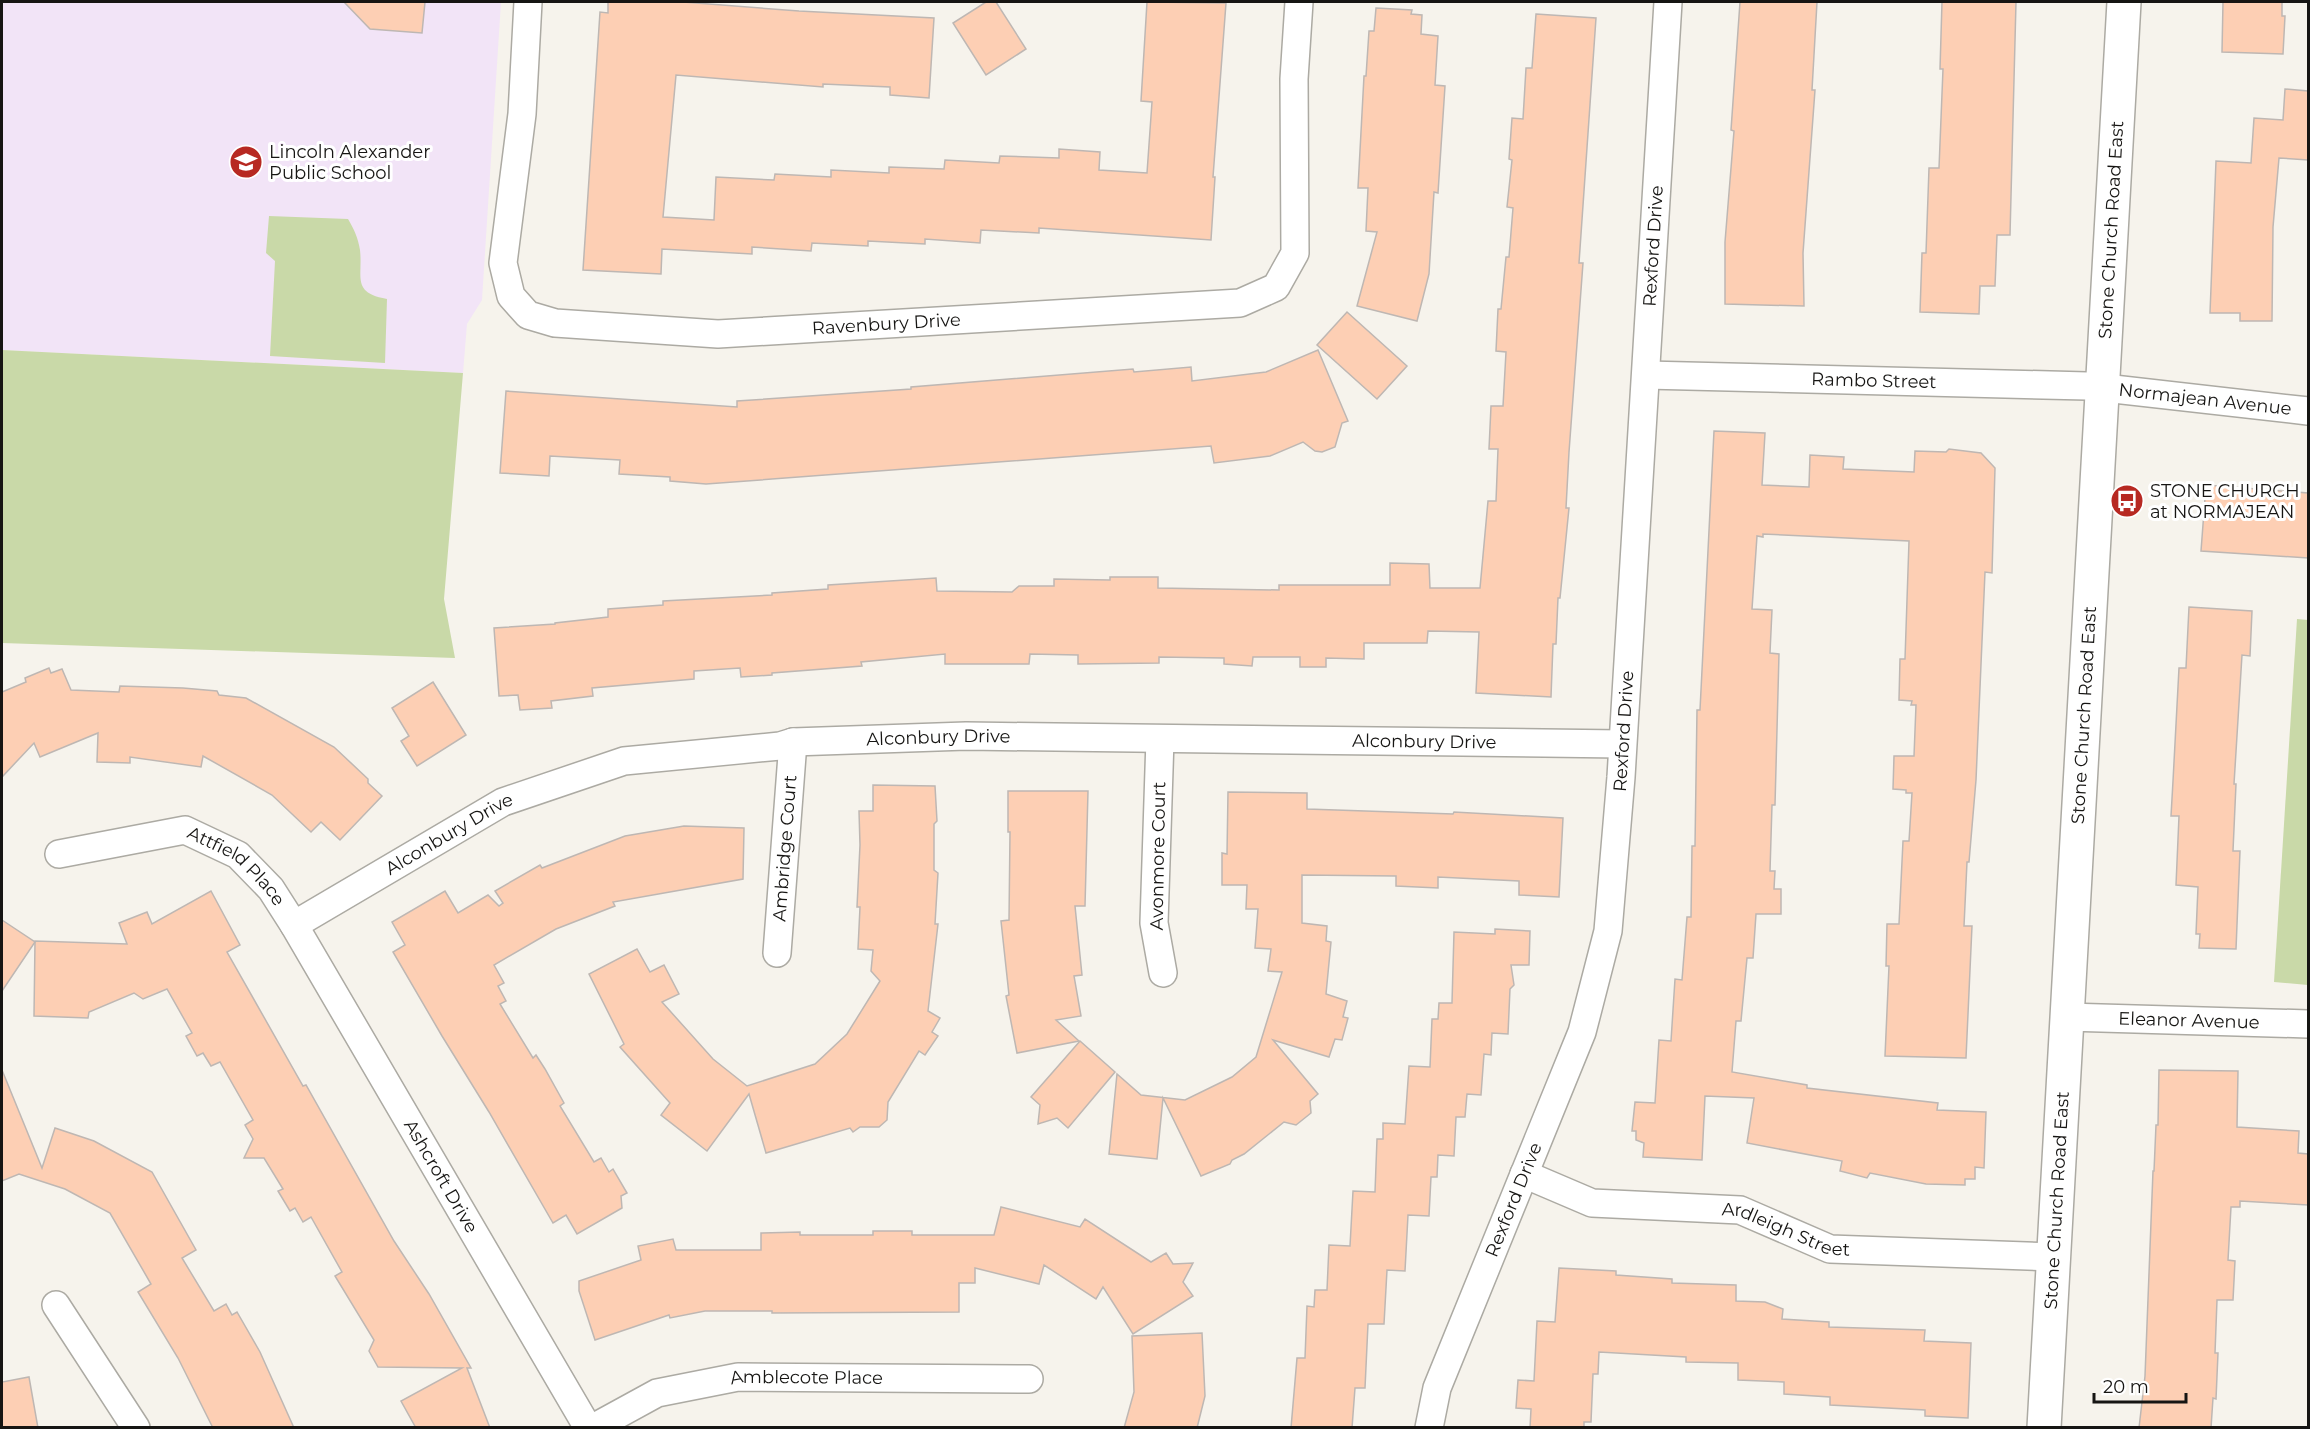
<svg xmlns="http://www.w3.org/2000/svg" width="2310" height="1429" viewBox="0 0 2310 1429" font-family="Montserrat,sans-serif">
<style>
.education{fill:#f2e4f7}
.green{fill:#c9d9a8}
.building{fill:#fdcfb4;stroke:#beb7b3;stroke-width:1.5}
.lines{fill:none;stroke-linecap:round;stroke-linejoin:round}
.street-casing{stroke:#acaaa3;stroke-width:30}
.secondary-casing{stroke:#acaaa3;stroke-width:36}
.street{stroke:#fff;stroke-width:27}
.secondary{stroke:#fff;stroke-width:33}
.labels{text-anchor:middle;dominant-baseline:central;stroke-width:6;stroke-linejoin:round;paint-order:stroke}
.poi-label{font-size:18px;fill:#161513;stroke:#fff;text-anchor:start}
.street-label{font-size:18px;fill:#161513;stroke:#fff}
</style>
<rect width="100%" height="100%" fill="#f6f3ec"/>
<polygon class="education" points="3,2 501,2 482,300 467,324 463,373 2,350"/>
<g class="green">
<path d="M 269,216 L 348,219 C 354,229 358,238 360,250 C 363,277 351,293 387,299 L 385,363 L 270,356 L 275,261 L 266,253 Z"/>
<polygon points="2,350 463,373 444,599 455,658 2,643"/>
<polygon points="2297,619 2308,620 2308,985 2274,982"/>
</g>
<g class="building">
<polygon points="344,2 425,2 422,33 370,29"/>
<polygon points="608,2 683,2 799,11 934,18 929,98 890,95 890,87 823,84 823,87 676,75 663,217 714,220 716,177 774,180 775,174 831,177 831,170 889,173 889,167 944,169 945,160 999,163 1000,156 1059,158 1059,149 1100,152 1099,170 1147,173 1152,102 1141,101 1147,2 1226,3 1213,177 1215,177 1211,240 1039,228 1039,233 981,230 980,243 925,239 925,244 868,241 868,246 812,243 811,251 752,247 752,254 662,249 661,274 583,270 600,12 608,13"/>
<polygon points="986,2 996,2 1026,49 986,75 953,23"/>
<polygon points="1740,2 1817,2 1812,90 1815,90 1803,253 1804,306 1725,304 1725,242 1734,131 1731,130"/>
<polygon points="1942,2 2016,2 2010,235 1997,235 1995,286 1980,286 1979,314 1920,312 1922,253 1926,253 1929,168 1939,168 1943,69 1940,69"/>
<polygon points="2223,2 2282,2 2282,16 2285,16 2283,54 2222,52"/>
<polygon points="1376,8 1412,10 1411,14 1422,15 1421,34 1438,36 1435,85 1445,86 1438,193 1434,192 1429,274 1417,321 1357,306 1377,232 1366,231 1368,188 1358,188 1364,76 1366,76 1369,31 1374,31"/>
<polygon points="1536,14 1596,18 1579,263 1583,263 1569,452 1566,508 1569,508 1560,598 1558,598 1556,644 1553,644 1551,697 1476,693 1479,632 1428,631 1427,643 1364,643 1364,659 1326,658 1326,667 1300,667 1300,657 1253,657 1252,666 1224,664 1224,658 1159,657 1159,663 1078,664 1078,655 1030,654 1029,664 945,664 945,654 861,662 862,666 772,673 772,675 741,677 740,668 694,671 694,679 592,688 593,696 551,701 552,708 520,710 518,695 499,696 494,628 555,624 555,623 608,617 608,609 663,605 663,601 772,595 772,593 828,589 828,585 936,578 937,591 1012,592 1019,586 1054,586 1054,579 1110,580 1110,577 1158,577 1158,588 1279,590 1279,585 1390,585 1390,563 1429,564 1430,588 1480,588 1488,501 1496,501 1498,449 1489,449 1491,406 1503,406 1506,352 1496,351 1498,309 1501,309 1506,257 1509,257 1513,208 1507,207 1512,160 1509,159 1512,118 1523,119 1526,68 1532,68"/>
<polygon points="2285,89 2308,91 2308,160 2279,158 2273,227 2272,321 2240,321 2240,313 2210,313 2216,161 2251,163 2254,118 2283,120"/>
<polygon points="1347,312 1407,366 1377,399 1317,345"/>
<polygon points="1318,350 1348,421 1342,423 1335,447 1322,452 1315,451 1303,442 1270,456 1214,463 1211,446 706,484 670,481 670,477 619,474 620,460 550,456 549,476 500,473 506,391 737,407 737,401 911,389 911,387 1133,369 1134,372 1191,367 1192,381 1266,372"/>
<polygon points="1714,431 1765,433 1762,485 1809,487 1810,455 1844,457 1843,469 1914,472 1915,451 1946,452 1949,449 1981,453 1995,468 1992,573 1985,572 1976,780 1969,862 1967,862 1964,926 1972,926 1966,1058 1885,1056 1889,966 1886,966 1887,924 1899,924 1903,841 1909,841 1912,793 1906,793 1906,790 1893,789 1894,756 1914,756 1916,705 1911,705 1912,701 1899,700 1900,659 1905,659 1909,541 1763,534 1763,537 1757,536 1752,609 1772,610 1770,653 1779,654 1775,805 1772,805 1770,871 1775,871 1774,889 1781,889 1781,914 1756,914 1753,958 1747,958 1741,1021 1736,1021 1732,1072 1807,1085 1807,1088 1938,1103 1937,1110 1986,1112 1984,1168 1975,1167 1975,1179 1965,1179 1965,1185 1926,1184 1870,1173 1867,1178 1840,1171 1842,1161 1747,1143 1754,1098 1705,1096 1702,1160 1643,1157 1644,1143 1636,1140 1636,1131 1632,1131 1635,1102 1655,1103 1659,1040 1671,1041 1675,979 1682,980 1687,917 1691,917 1692,846 1695,846 1697,710 1700,710"/>
<polygon points="2206,485 2308,493 2308,558 2201,551"/>
<polygon points="2189,607 2252,611 2250,656 2242,655 2234,784 2236,784 2233,851 2240,851 2236,949 2199,948 2200,934 2196,934 2198,887 2176,885 2179,816 2171,816 2173,781 2179,668 2186,668"/>
<polygon points="49,668 51,673 62,669 71,690 119,692 120,686 183,688 217,691 219,695 246,698 334,747 368,779 368,783 382,796 340,840 321,822 311,832 272,795 203,756 201,767 130,757 130,763 97,762 98,733 40,757 34,743 2,777 2,692 26,682 25,678"/>
<polygon points="433,682 466,735 417,766 401,741 409,736 392,708"/>
<polygon points="873,785 935,786 937,821 934,824 934,870 938,873 935,924 938,924 928,1011 940,1018 932,1032 938,1036 925,1055 919,1051 888,1102 887,1120 879,1127 860,1127 853,1132 850,1128 766,1153 749,1094 707,1151 661,1115 670,1103 620,1047 624,1044 589,974 637,949 650,972 664,965 679,994 662,1002 713,1059 747,1086 815,1064 847,1034 880,981 871,971 873,950 858,949 860,907 857,907 860,845 859,811 873,811"/>
<polygon points="1008,791 1088,791 1085,906 1075,906 1082,975 1074,976 1081,1016 1056,1020 1079,1041 1017,1053 1006,996 1009,995 1001,921 1009,920 1010,832 1008,832"/>
<polygon points="1228,792 1307,793 1307,809 1453,814 1454,812 1563,818 1559,897 1519,895 1519,881 1438,877 1438,888 1396,886 1396,876 1302,875 1302,923 1327,926 1326,941 1331,942 1326,994 1347,1001 1343,1017 1348,1018 1342,1040 1335,1039 1329,1057 1273,1040 1318,1094 1310,1101 1311,1113 1296,1125 1284,1122 1244,1154 1232,1160 1230,1164 1201,1176 1163,1098 1157,1159 1109,1154 1117,1074 1141,1095 1185,1100 1232,1077 1256,1057 1282,972 1268,971 1271,949 1255,948 1258,909 1246,909 1247,885 1222,885 1222,853 1227,854"/>
<polygon points="684,826 744,828 743,879 613,902 615,906 556,929 494,965 504,983 498,986 506,1001 500,1004 533,1058 536,1055 545,1069 564,1103 560,1106 594,1162 601,1158 609,1172 613,1169 627,1193 621,1196 622,1208 577,1234 566,1215 553,1223 489,1112 442,1036 393,952 405,945 392,922 445,891 458,913 488,895 499,906 503,903 495,891 540,865 542,868 625,836"/>
<polygon points="211,891 240,945 227,952 303,1086 306,1085 394,1241 429,1294 471,1368 467,1368 490,1428 416,1428 401,1401 462,1368 378,1367 369,1351 374,1340 335,1276 342,1272 311,1217 303,1222 295,1208 290,1211 278,1191 283,1189 264,1158 244,1158 253,1139 245,1125 253,1120 220,1062 211,1066 203,1053 197,1056 186,1036 192,1033 167,989 143,999 134,993 89,1012 88,1018 34,1016 35,941 127,944 119,923 147,912 152,924"/>
<polygon points="2,920 35,942 2,991"/>
<polygon points="1495,929 1530,931 1529,965 1511,965 1514,985 1510,989 1508,1034 1492,1033 1491,1055 1484,1054 1481,1095 1467,1094 1465,1117 1456,1117 1454,1156 1438,1155 1437,1177 1431,1177 1429,1216 1408,1215 1405,1271 1387,1270 1384,1324 1368,1324 1365,1388 1355,1388 1352,1428 1291,1428 1297,1358 1305,1358 1307,1306 1314,1307 1315,1290 1327,1290 1329,1245 1350,1246 1353,1191 1375,1192 1377,1139 1383,1139 1383,1123 1405,1124 1409,1066 1430,1067 1432,1019 1438,1019 1439,1003 1452,1003 1454,932 1495,934"/>
<polygon points="1080,1041 1115,1072 1068,1128 1057,1118 1038,1124 1040,1105 1031,1097"/>
<polygon points="2,1070 42,1168 55,1128 94,1141 152,1172 196,1250 182,1258 214,1311 226,1304 232,1315 237,1312 260,1352 294,1428 213,1428 178,1358 138,1292 151,1284 110,1213 65,1189 19,1174 2,1181"/>
<polygon points="2159,1070 2238,1071 2237,1127 2299,1131 2298,1153 2308,1154 2308,1205 2240,1201 2240,1207 2231,1207 2228,1260 2235,1261 2233,1300 2217,1300 2215,1353 2218,1353 2216,1399 2213,1398 2211,1428 2139,1428 2145,1376 2153,1171 2154,1171 2156,1125 2158,1125"/>
<polygon points="1001,1207 1080,1227 1085,1219 1151,1262 1166,1253 1173,1264 1193,1263 1183,1282 1193,1296 1133,1334 1103,1287 1096,1299 1044,1265 1039,1284 975,1268 975,1283 959,1283 959,1312 772,1313 772,1311 705,1311 670,1318 669,1315 595,1340 579,1291 579,1281 641,1260 638,1246 673,1239 676,1250 761,1250 761,1233 800,1232 800,1235 873,1235 873,1231 912,1231 912,1235 994,1235"/>
<polygon points="1559,1268 1616,1271 1616,1275 1672,1279 1672,1283 1736,1285 1736,1301 1765,1302 1783,1309 1782,1319 1829,1322 1829,1327 1925,1330 1924,1341 1971,1343 1968,1418 1925,1416 1925,1410 1830,1405 1830,1397 1784,1394 1784,1382 1738,1380 1738,1363 1686,1362 1686,1357 1599,1352 1598,1374 1593,1374 1591,1422 1584,1422 1584,1428 1530,1428 1531,1409 1516,1408 1518,1380 1534,1381 1537,1321 1555,1322"/>
<polygon points="1202,1333 1205,1396 1197,1428 1124,1428 1134,1392 1132,1336"/>
<polygon points="29,1377 38,1428 2,1428 2,1382"/>
</g>
<g class="lines">
<defs>
<g id="street">
<path id="s1" d="M 528,2 L 522,114 L 503,263 L 511,296 L 528,315 L 555,323 L 718,334 L 1240,303 L 1276,287 L 1295,253 L 1294,79 L 1299,2"/>
<path id="s2" d="M 1646,375 L 2087,386 L 2308,411"/>
<polyline points="1160,739 1154,923 1163,973"/>
<path id="s3" d="M 59,854 L 185,830 L 238,855 L 271,889 L 294,925 L 584,1421 L 590,1428"/>
<path id="s4" d="M 294,925 L 503,802 L 624,761 L 780,746 L 793,742 L 966,736 L 1622,744"/>
<path id="s5" d="M 777,953 L 793,742"/>
<path id="s6" d="M 2067,1017 L 2308,1024"/>
<path id="s7" d="M 1524,1174 L 1592,1203 L 1740,1210 L 1830,1249 L 2054,1257"/>
<polyline points="56,1305 136,1428"/>
<path id="s8" d="M 593,1428 L 657,1393 L 738,1377 L 1029,1379"/>
<path id="s9" d="M 1429,1428 L 1437,1388 L 1582,1032 L 1608,931 L 1621,777 L 1668,2"/>
</g>
<g id="secondary">
<path id="s10" d="M 2044,1428 L 2124,2"/>
</g>
</defs>
<use href="#street" class="street-casing"/>
<use href="#secondary" class="secondary-casing"/>
<use href="#street" class="street"/>
<use href="#secondary" class="secondary"/>
</g>
<defs>
<symbol id="school-disc" viewBox="-11 -11 22 22"><circle r="9.5" fill="#b72922" stroke="#fff"/><path d="M0-5L7-2L0 1L-7-2ZM-4 1L0 2.5L4 1V4Q0 6-4 4Z" fill="#fff"/></symbol>
<symbol id="bus-disc" viewBox="-11 -11 22 22"><circle r="9.5" fill="#b72922" stroke="#fff"/><path d="M-5-6H5V4H4V6H2V4H-2V6H-4V4H-5ZM-3.5-4V0h7V-4ZM-3.5 1.2v1.5H-2V1.2ZM2 1.2v1.5H3.5V1.2Z" fill="#fff"/></symbol>
</defs>
<g fill-rule="evenodd">
<use href="#school-disc" x="227" y="143" width="38" height="38"/>
<use href="#bus-disc" x="2108" y="482" width="38" height="38"/>
</g>
<g class="labels">
<g class="poi-label">
<text x="269" y="152">Lincoln Alexander<tspan x="269" dy="21">Public School</tspan></text>
<text x="2150" y="491">STONE CHURCH<tspan x="2150" dy="21">at NORMAJEAN</tspan></text>
</g>
<g class="street-label">
<text stroke="none"><textPath href="#s10" startOffset="1200">Stone Church Road East</textPath></text>
<text stroke="none"><textPath href="#s9" startOffset="1216">Rexford Drive</textPath></text>
<text stroke="none"><textPath href="#s1" startOffset="682">Ravenbury Drive</textPath></text>
<text stroke="none"><textPath href="#s2" startOffset="228">Rambo Street</textPath></text>
<text stroke="none"><textPath href="#s2" startOffset="560">Normajean Avenue</textPath></text>
<text stroke="none"><textPath href="#s10" startOffset="714">Stone Church Road East</textPath></text>
<text stroke="none"><textPath href="#s9" startOffset="730">Rexford Drive</textPath></text>
<text stroke="none"><textPath href="#s4" startOffset="686">Alconbury Drive</textPath></text>
<text stroke="none"><textPath href="#s4" startOffset="1172">Alconbury Drive</textPath></text>
<text stroke="none"><textPath href="#s4" startOffset="180">Alconbury Drive</textPath></text>
<text stroke="none"><textPath href="#s5" startOffset="105">Ambridge Court</textPath></text>
<text transform="translate(1158 856) rotate(-89)">Avonmore Court</text>
<text stroke="none"><textPath href="#s3" startOffset="192">Attfield Place</textPath></text>
<text stroke="none"><textPath href="#s6" startOffset="122">Eleanor Avenue</textPath></text>
<text stroke="none"><textPath href="#s3" startOffset="568">Ashcroft Drive</textPath></text>
<text stroke="none"><textPath href="#s9" startOffset="244">Rexford Drive</textPath></text>
<text stroke="none"><textPath href="#s10" startOffset="228">Stone Church Road East</textPath></text>
<text stroke="none"><textPath href="#s7" startOffset="272">Ardleigh Street</textPath></text>
<text stroke="none"><textPath href="#s8" startOffset="224">Amblecote Place</textPath></text>
</g>
</g>
<rect width="2310" height="1429" fill="none" stroke="#161513" stroke-width="6"/>
<path d="M2094 1393v9h92v-9" fill="none" stroke="#161513" stroke-width="3"/>
<text x="2103" y="1393" font-size="18" fill="#161513" stroke="#ffffff" stroke-width="4.5" paint-order="stroke">20 m</text>
</svg>
